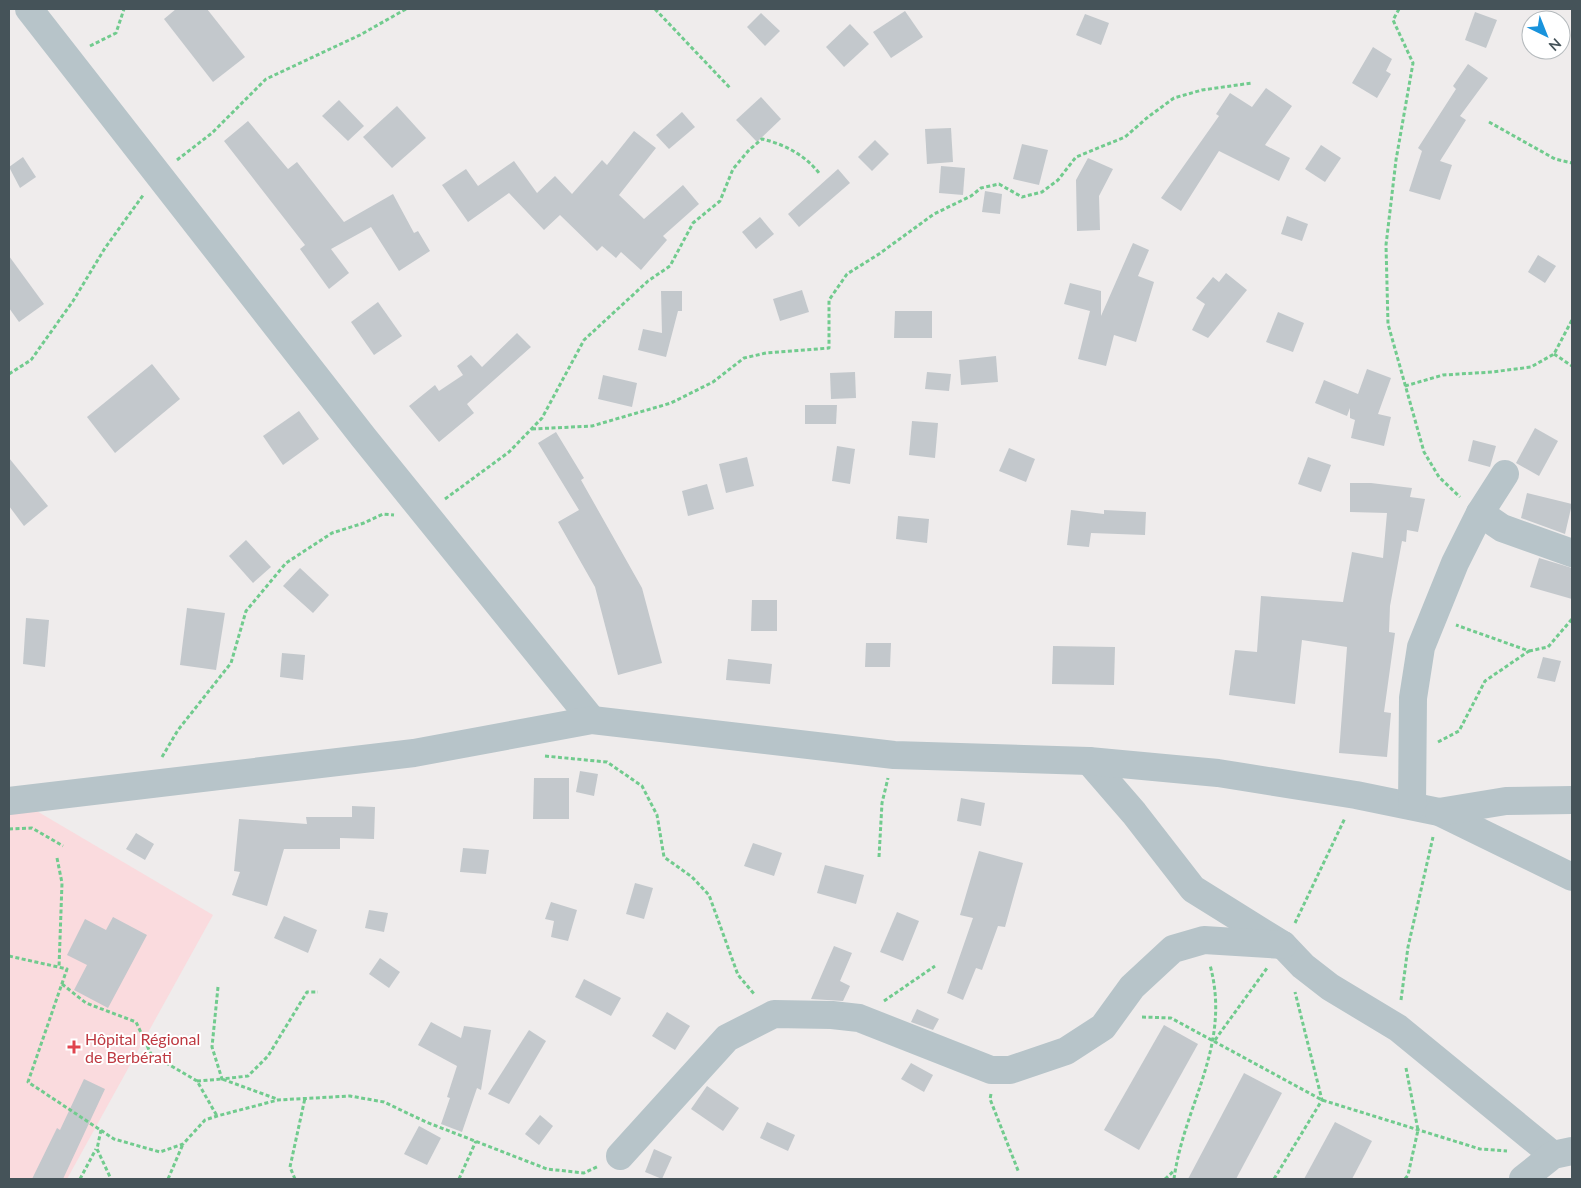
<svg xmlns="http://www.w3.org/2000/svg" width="1581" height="1188" viewBox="0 0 1581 1188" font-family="Lato,sans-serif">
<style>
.medical{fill:#fadbde}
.building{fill:#c3c8cc}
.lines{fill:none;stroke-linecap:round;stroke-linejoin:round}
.path{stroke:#71cb8e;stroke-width:3;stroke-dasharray:4 2.5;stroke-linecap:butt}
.minor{stroke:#b7c4c9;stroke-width:28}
.health-dot{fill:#e0444e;stroke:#fff;stroke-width:2}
.labels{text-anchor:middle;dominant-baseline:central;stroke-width:4;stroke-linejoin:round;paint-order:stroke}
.health-label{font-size:16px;fill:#be3a42;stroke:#fff;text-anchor:start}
</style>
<rect width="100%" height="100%" fill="#efecec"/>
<polygon class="medical" points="35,810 213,915 67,1179 9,1179 9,814"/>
<g class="building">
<polygon points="176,9 207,9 245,57 213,82 164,19"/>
<polygon points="905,11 923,37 891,58 873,32"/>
<polygon points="1475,12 1497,20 1486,48 1465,40"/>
<polygon points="761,13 780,31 765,46 747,27"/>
<polygon points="1085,14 1109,23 1101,45 1076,35"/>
<polygon points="850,24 869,44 844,67 826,47"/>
<polygon points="1373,47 1392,59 1386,71 1391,74 1377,98 1352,83"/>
<polygon points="1468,64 1488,78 1460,116 1466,120 1440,161 1452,165 1440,200 1409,191 1422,151 1418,148 1456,89 1453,86"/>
<polygon points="1266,88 1292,106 1265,145 1290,158 1279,181 1219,151 1181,211 1161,198 1219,116 1216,114 1230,93 1252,107"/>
<polygon points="761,97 781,119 757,142 736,120"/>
<polygon points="339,100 364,126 348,141 322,116"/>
<polygon points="397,106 426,138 392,168 363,137"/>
<polygon points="682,112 695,127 669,149 656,135"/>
<polygon points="248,121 288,169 297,162 344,222 393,194 414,233 418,231 430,251 399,271 371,227 331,249 349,273 329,289 300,249 305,245 224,141"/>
<polygon points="951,128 953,162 927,164 925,129"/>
<polygon points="634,131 656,148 619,195 644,219 683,185 699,204 663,236 667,240 641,270 621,252 616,258 602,246 597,251 560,215 544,230 509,193 468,222 442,185 466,169 478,186 514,161 537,193 555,176 572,194 602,160 607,165"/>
<polygon points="875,140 889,154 872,171 858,157"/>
<polygon points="1022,144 1048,150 1039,185 1013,179"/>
<polygon points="1321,145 1341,158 1325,182 1305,169"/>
<polygon points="23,157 36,177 20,188 9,167"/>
<polygon points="1088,158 1113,169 1099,196 1100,230 1077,231 1076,180"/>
<polygon points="941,166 965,168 963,195 939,193"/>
<polygon points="838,169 850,183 799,227 788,214"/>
<polygon points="985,191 1002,194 1000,214 982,212"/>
<polygon points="1287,216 1308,224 1302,241 1281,234"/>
<polygon points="760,217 774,234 756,249 742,232"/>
<polygon points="1133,243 1149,250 1138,276 1154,282 1136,342 1114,335 1106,366 1078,359 1090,311 1064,304 1070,283 1101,291 1101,316"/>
<polygon points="1538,255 1556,266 1545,283 1528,272"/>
<polygon points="9,256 44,304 19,322 9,308"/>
<polygon points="1226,273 1247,290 1208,338 1192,330 1205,304 1196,298 1213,277 1219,282"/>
<polygon points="802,290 809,312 780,321 773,299"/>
<polygon points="661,291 682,291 682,311 678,311 666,357 638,350 643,329 662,333"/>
<polygon points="378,302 402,336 374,355 351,322"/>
<polygon points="895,311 932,311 932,338 894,338"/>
<polygon points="1278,312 1304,323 1293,352 1266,342"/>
<polygon points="517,333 531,347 467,404 474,413 439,442 409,406 435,385 439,391 463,375 457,366 471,355 482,367"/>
<polygon points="996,356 998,382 961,385 959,360"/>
<polygon points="152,364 180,399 115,453 87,417"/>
<polygon points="1367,369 1391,378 1378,414 1391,417 1384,446 1351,438 1355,420 1350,418 1350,408 1347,416 1315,403 1324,380 1358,394"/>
<polygon points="855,372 856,398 831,399 830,373"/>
<polygon points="927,372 951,374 949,391 925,389"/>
<polygon points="603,375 637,383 632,407 598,399"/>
<polygon points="805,405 837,405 836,424 805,424"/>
<polygon points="299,411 319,439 283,465 263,436"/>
<polygon points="912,421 938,423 935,458 909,455"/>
<polygon points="1535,428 1558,441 1539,476 1516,463"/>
<polygon points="556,432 584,478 581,480 642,588 662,663 618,675 595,587 558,522 579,510 538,443"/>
<polygon points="1473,440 1496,446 1490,467 1468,461"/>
<polygon points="837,446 855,449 850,484 832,481"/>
<polygon points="1009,448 1035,459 1026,482 999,471"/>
<polygon points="747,457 754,486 726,493 719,464"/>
<polygon points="1308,457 1331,465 1321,492 1298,484"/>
<polygon points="9,458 48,506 24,526 9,506"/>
<polygon points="1350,483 1371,483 1412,488 1410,497 1425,499 1418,532 1407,530 1406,542 1402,541 1390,606 1389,632 1395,633 1384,712 1391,713 1387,757 1339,753 1347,647 1302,640 1295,704 1229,695 1235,650 1257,652 1261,596 1343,602 1352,552 1383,558 1387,513 1350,512"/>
<polygon points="707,484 714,509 688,516 682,491"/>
<polygon points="1527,493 1572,504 1565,534 1521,518"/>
<polygon points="1071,510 1104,514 1104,510 1146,512 1145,535 1091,533 1089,547 1067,545"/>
<polygon points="898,516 929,519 927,543 896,539"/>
<polygon points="246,540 271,567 253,583 229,556"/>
<polygon points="1539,558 1572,568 1572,599 1530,587"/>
<polygon points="300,568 329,595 313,613 283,586"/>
<polygon points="752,600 777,600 777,631 751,631"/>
<polygon points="187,608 225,613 216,670 180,665"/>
<polygon points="26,618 49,620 45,667 23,664"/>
<polygon points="866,643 891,643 890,667 865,667"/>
<polygon points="1053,646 1115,647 1114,685 1052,684"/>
<polygon points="282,653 305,655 303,680 280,677"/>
<polygon points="1543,657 1561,661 1555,682 1537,678"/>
<polygon points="728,659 772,664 770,684 726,680"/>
<polygon points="580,771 598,774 594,796 576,792"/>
<polygon points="534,778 569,778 569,819 533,819"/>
<polygon points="961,798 985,803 981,826 957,821"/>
<polygon points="352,806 375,807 374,839 340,838 340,849 284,849 267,906 232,895 240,872 234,871 239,819 307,824 306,817 352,817"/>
<polygon points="136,833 154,844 145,860 126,849"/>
<polygon points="753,843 782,853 774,876 744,866"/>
<polygon points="463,848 489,850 486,874 460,872"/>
<polygon points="979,851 1023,863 1005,927 998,926 982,970 976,968 963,1000 947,993 973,918 960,915"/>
<polygon points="825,865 864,875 856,904 817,893"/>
<polygon points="635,883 653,888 644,919 626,914"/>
<polygon points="551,902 577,910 568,941 551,937 554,921 545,919"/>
<polygon points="369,910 388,913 384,932 365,928"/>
<polygon points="897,912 919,921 903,961 880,952"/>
<polygon points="284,916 317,930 308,953 274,938"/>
<polygon points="113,917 147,935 108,1008 74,990 87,965 67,955 85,919 106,930"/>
<polygon points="834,946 852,953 840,981 850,986 843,1001 811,999"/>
<polygon points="380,958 400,972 389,988 369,974"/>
<polygon points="584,979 621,998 611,1016 575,997"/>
<polygon points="917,1009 939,1019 933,1030 911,1022"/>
<polygon points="667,1012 690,1026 675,1050 652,1036"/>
<polygon points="431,1022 461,1038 464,1026 491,1030 481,1090 477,1088 462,1132 441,1124 450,1098 447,1097 457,1066 418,1045"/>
<polygon points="1164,1025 1198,1044 1139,1150 1104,1130"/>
<polygon points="529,1030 546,1041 509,1104 488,1094"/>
<polygon points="911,1063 933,1075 924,1092 901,1079"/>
<polygon points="1244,1073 1282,1093 1236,1179 1188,1179"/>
<polygon points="84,1079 105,1089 63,1179 32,1179 57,1128 60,1130"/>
<polygon points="707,1086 739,1108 723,1131 691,1109"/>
<polygon points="540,1115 553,1126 539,1145 525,1134"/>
<polygon points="767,1122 795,1135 788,1151 760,1138"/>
<polygon points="1335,1122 1372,1141 1352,1179 1304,1179"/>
<polygon points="419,1126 441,1138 427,1165 404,1154"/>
<polygon points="654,1149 672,1157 662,1179 645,1172"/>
</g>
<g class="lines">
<g class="path">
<polyline points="655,9 731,89"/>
<polyline points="1399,9 1393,20 1413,63 1396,160 1386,245 1388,324 1424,452 1439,477 1460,497"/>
<polyline points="90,46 116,33 124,9"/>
<polyline points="1489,122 1555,159 1572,163"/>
<polyline points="177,160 212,133 266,79 360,35 406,9"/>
<polyline points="1554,354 1572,366"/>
<polyline points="9,374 31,360 73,301 105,248 144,194"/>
<polyline points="1405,386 1443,375 1492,372 1531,367 1554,354 1572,320"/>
<polyline points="532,429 592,426 671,403 713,382 744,358 766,353 829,348 829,300 847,274 879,254 934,214 971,196 981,188 999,184 1022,197 1042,192 1058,180 1076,157 1125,137 1148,117 1174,98 1202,90 1252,83"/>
<path d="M 445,499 L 509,452 L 542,418 L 584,340 L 648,281 L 670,266 L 693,223 L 720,201 L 733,169 L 749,150 L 762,139 C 784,144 805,155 819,173"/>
<polyline points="1529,651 1548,647 1572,619"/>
<polyline points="1438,742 1459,731 1485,681 1529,651 1456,625"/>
<polyline points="545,756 607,762 642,786 657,815 664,857 692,877 709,895 738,975 755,995"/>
<polyline points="162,757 178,730 231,663 246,611 286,563 332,533 364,523 383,514 394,515"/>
<polyline points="9,829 32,828 63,846"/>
<polyline points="879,857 882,803 888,778"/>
<polyline points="57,858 62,883 59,967"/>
<polyline points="1295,923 1345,818"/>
<polyline points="9,956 67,969 28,1082 114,1139 160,1152 183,1144 205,1120 217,1116 278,1100 350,1096 384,1102 426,1122 547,1169 584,1173 599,1166"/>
<polyline points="62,984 86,1003 136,1022 151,1054 197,1081 217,1116"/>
<polyline points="218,987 212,1047 222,1079 248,1076 268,1056 307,992 318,992"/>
<polyline points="1401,1000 1408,947 1433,837"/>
<polyline points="884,1001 935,966"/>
<polyline points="1142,1017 1171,1018 1322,1100 1480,1149 1507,1151"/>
<polyline points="1215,1040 1267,968"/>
<polyline points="197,1081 222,1079 277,1099"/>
<polyline points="991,1094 990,1099 1019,1173"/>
<polyline points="101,1130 97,1149 111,1179"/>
<polyline points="80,1179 96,1149"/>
<polyline points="168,1179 183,1144"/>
<polyline points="295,1179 290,1167 305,1098"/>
<polyline points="459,1179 476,1141"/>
<polyline points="1165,1179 1175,1170"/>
<path d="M 1174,1179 C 1184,1104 1232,1046 1210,965"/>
<polyline points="1274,1179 1322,1100 1295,992"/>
<polyline points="1405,1179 1408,1175 1418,1130 1406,1068"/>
</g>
<g class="minor">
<polyline points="29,9 364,438 592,720"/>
<polyline points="1480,513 1502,528 1572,553"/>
<polyline points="1089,761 1134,813 1193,889 1283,945 1303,966 1330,987 1398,1028 1553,1155"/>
<polyline points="9,801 414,753 592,720 894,755 1089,761 1218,773 1356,795 1439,812 1572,877"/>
<polyline points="1412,806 1413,698 1421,647 1455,563 1480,513 1505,474"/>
<polyline points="1439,812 1506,801 1572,800"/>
<polyline points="620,1156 727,1038 774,1014 832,1015 859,1018 991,1070 1010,1070 1066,1051 1103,1027 1132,987 1173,949 1204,940 1283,945"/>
<polyline points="1523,1179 1553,1155 1572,1151"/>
</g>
</g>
<path class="health-dot" d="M71.5 1039.5h5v5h5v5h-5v5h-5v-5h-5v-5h5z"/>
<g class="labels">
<g class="health-label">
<text x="85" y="1038">Hôpital Régional<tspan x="85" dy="18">de Berbérati</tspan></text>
</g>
</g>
<rect width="1581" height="1188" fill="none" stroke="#455359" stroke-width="20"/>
<g transform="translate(1546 35) rotate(137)"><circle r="24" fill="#ffffff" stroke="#b5babd"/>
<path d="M0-4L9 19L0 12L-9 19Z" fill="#1993dc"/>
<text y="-8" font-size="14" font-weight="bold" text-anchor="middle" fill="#455359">N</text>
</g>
</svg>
